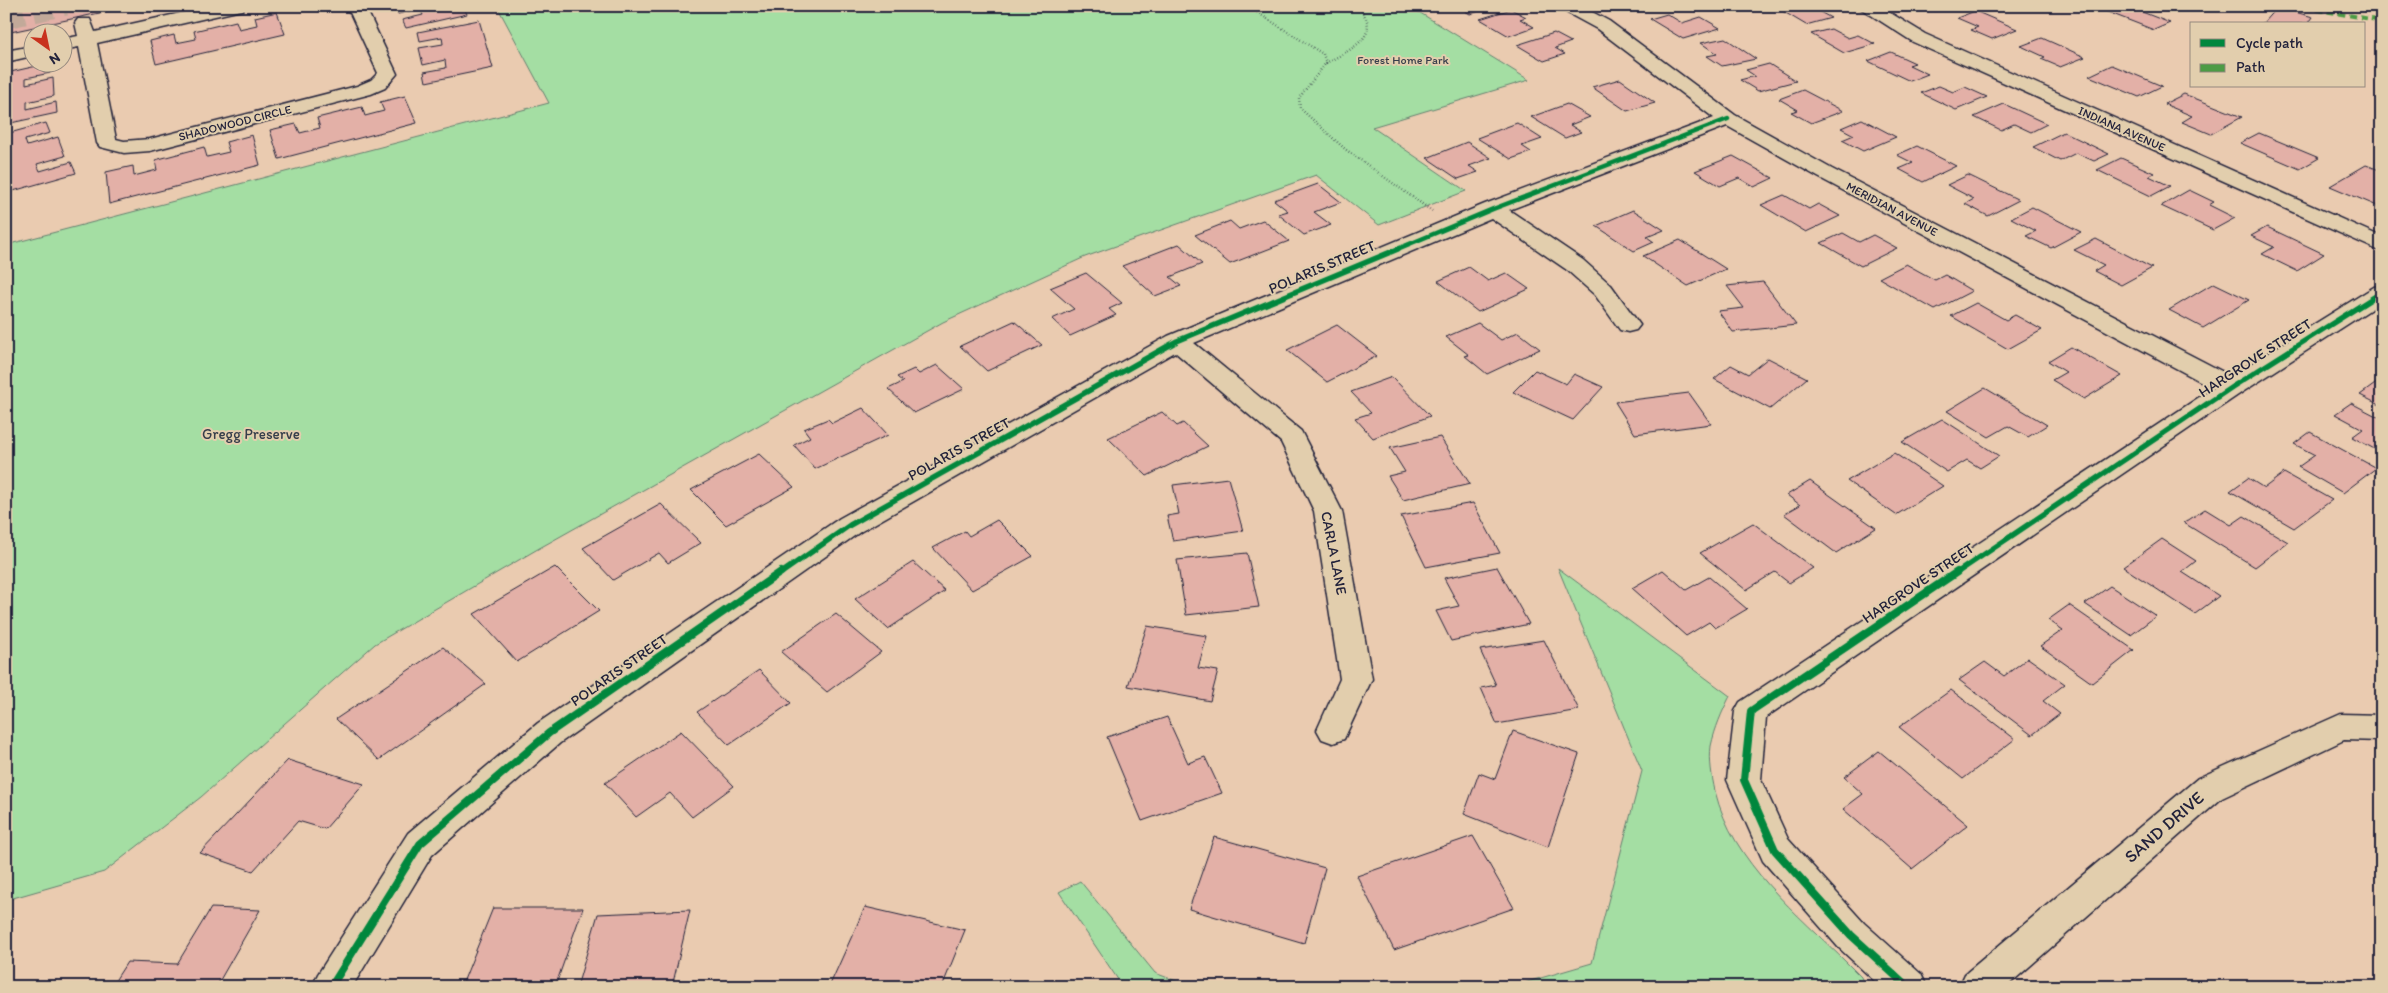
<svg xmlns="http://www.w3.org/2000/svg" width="2388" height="993" viewBox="0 0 2388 993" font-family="Itim,sans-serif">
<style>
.green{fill:#a4dea3;stroke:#63806f}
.building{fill:#e3b0a7;stroke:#22223b}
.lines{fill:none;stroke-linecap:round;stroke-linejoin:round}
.minor-tunnel{stroke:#c2a999;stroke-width:19;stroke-dasharray:19 10;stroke-linecap:butt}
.minor-casing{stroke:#22223b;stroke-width:3}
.path{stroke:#22223b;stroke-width:2.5;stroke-dasharray:0.5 2.5;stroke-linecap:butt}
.minor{fill:#e2cead;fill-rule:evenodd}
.quiet{stroke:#4d9b45;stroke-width:4;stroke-dasharray:7 4;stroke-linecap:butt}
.cycleway-far2-casing{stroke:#e2cead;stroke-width:7}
.cycleway-far1-casing{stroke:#e2cead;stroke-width:9}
.cycleway-casing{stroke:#e2cead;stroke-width:11}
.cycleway-far2{stroke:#00873e;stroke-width:4.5}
.cycleway-far1{stroke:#00873e;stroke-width:5.5}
.cycleway{stroke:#00873e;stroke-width:8}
.labels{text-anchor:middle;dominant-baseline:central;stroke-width:4;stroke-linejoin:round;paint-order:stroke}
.far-park-label{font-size:12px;fill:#363e4b;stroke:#e2cead}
.far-street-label{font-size:12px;fill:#22223b;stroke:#e2cead}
.street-label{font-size:15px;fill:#22223b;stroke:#e2cead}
.park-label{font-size:15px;fill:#363e4b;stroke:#e2cead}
.near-street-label{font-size:18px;fill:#22223b;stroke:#e2cead}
</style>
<rect width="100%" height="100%" fill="#eacbb0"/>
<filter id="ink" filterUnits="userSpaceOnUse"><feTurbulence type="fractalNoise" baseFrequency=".02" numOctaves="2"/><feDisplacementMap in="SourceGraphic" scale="10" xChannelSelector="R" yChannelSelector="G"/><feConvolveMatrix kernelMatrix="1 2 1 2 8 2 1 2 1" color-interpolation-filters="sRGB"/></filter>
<g filter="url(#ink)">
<g class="green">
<polygon points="497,6 1409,6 1529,80 1372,127 1466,191 1379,225 1316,175 1085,257 943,322 536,550 375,644 201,797 104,872 6,900 6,245 549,103"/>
<path d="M 1558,568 L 1730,696 C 1722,712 1715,728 1711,746 C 1709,761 1712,777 1715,791 C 1733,864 1797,913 1848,964 L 1861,977 L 1865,987 L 1510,987 L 1592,963 L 1642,771 Z"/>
<polygon points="1080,881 1155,973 1192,987 1123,987 1059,892"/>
</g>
<g class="building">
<polygon points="6,6 132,6 6,33"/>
<polygon points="394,6 463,6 467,14 406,28 402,20 423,15 420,9 398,14"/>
<polygon points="1457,6 1490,6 1492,7 1470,14"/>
<polygon points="1774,6 1809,6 1831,18 1806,25"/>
<polygon points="1926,6 1953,6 1935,11"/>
<polygon points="2117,6 2127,6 2170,23 2154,30 2105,11"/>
<polygon points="2277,7 2313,17 2308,24 2262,24"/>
<polygon points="1511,9 1526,17 1520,19 1534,27 1509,36 1480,19"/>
<polygon points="1975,11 2017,29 1992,39 1971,30 1978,27 1957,18"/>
<polygon points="277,12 285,34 156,64 150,41 174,35 176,43 196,39 194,31 236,21 239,29 257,25 255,17"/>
<polygon points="1667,14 1682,23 1701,17 1720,28 1683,39 1650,19"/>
<polygon points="479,20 493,68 426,82 424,72 446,68 445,60 423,65 419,48 443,44 442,37 420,41 418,32"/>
<polygon points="1831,29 1848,38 1858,35 1875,44 1844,53 1811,34"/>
<polygon points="1554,33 1571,42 1555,48 1565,54 1544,61 1517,45"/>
<polygon points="1725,38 1756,59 1722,66 1707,56 1717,54 1701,43"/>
<polygon points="2042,38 2085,57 2060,67 2041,59 2045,57 2021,46"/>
<polygon points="1891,52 1915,63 1909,65 1928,74 1910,81 1868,61"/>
<polygon points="50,63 50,73 26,78 26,84 53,78 54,96 27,102 27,109 56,102 57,113 6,124 6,73"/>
<polygon points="1769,64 1796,81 1758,91 1740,80 1755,76 1746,70"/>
<polygon points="2112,65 2162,86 2139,97 2089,76"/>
<polygon points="1620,79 1655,103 1627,111 1592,87"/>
<polygon points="1939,86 1953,92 1965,87 1987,97 1956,110 1921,93"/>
<polygon points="1803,90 1843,111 1811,123 1791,112 1798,110 1779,99"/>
<polygon points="2184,94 2242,117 2211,134 2182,122 2192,116 2164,104"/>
<polygon points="405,96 417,123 279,159 270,130 296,124 300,133 320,128 317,118 362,107 365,116 384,111 380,102"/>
<polygon points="1567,104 1590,117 1570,125 1581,132 1565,138 1531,117"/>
<polygon points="2004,104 2047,124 2031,132 2014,124 2001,130 1974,117"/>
<polygon points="1862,119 1896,137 1863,151 1842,140 1854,135 1841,128"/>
<polygon points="46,123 50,133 25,140 27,146 58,137 65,156 37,164 40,171 71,162 76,173 6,193 6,134"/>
<polygon points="1517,123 1542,139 1522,146 1531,152 1511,159 1477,138"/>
<polygon points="2064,132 2109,154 2094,161 2076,153 2060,161 2033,147"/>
<polygon points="2259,133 2319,158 2300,169 2240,143"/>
<polygon points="252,135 260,165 109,204 106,172 133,166 134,176 157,170 155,160 204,147 207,157 229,152 226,142"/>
<polygon points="1467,142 1491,158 1469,166 1478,172 1458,179 1427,158"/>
<polygon points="1917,146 1956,166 1923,182 1899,169 1913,163 1897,155"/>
<polygon points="1733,156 1773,178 1754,187 1739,178 1720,186 1695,171"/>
<polygon points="2121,158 2154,173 2149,176 2170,186 2151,196 2097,170"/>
<polygon points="2366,165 2382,171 2382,208 2330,186"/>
<polygon points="1968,175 2019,200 1988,216 1965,204 1974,199 1947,185"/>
<polygon points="1318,184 1341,202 1314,212 1331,225 1304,235 1278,214 1288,211 1274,200"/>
<polygon points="2189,190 2214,202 2209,205 2235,218 2213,230 2161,206"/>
<polygon points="1784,195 1809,209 1818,204 1840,216 1806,232 1761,205"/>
<polygon points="2032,207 2081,232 2051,248 2026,236 2036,231 2011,218"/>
<polygon points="1633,210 1664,230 1647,237 1654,242 1634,251 1596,226"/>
<polygon points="1263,220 1289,241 1230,264 1195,235 1230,221 1239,229"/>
<polygon points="2267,227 2324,254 2297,271 2262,254 2274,247 2251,236"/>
<polygon points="1843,233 1859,242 1873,235 1897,248 1861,266 1821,243"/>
<polygon points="2096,239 2152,268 2121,285 2094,271 2104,265 2074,250"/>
<polygon points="1680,240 1726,269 1688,286 1643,256"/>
<polygon points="1179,244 1202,264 1170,277 1181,286 1155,296 1122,266"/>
<polygon points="1906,264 1935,280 1945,275 1972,291 1935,310 1879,278"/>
<polygon points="1469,267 1488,281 1506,273 1529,289 1478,312 1438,281"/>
<polygon points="1086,273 1122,303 1109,309 1116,315 1070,336 1052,319 1074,309 1050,288"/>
<polygon points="1763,282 1796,325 1733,332 1718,311 1744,308 1727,286"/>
<polygon points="2214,283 2249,300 2203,328 2169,310"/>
<polygon points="1976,303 2006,320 2015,315 2042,330 2008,349 1951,316"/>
<polygon points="1014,321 1042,345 987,371 960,346"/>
<polygon points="1478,323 1501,340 1518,332 1540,349 1487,374 1465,356 1469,355 1446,337"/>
<polygon points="1337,325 1377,356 1327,382 1287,350"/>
<polygon points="2071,347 2122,376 2084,399 2052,380 2066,372 2048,361"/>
<polygon points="1768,358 1807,378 1770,409 1714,379 1731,365 1748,374"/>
<polygon points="937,365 964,389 914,413 888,389 903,382 897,377 914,369 919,374"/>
<polygon points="1535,370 1566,384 1574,374 1603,387 1573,420 1513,392"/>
<polygon points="1392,377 1430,416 1373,438 1355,418 1371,413 1351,392"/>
<polygon points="2382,379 2382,406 2360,395"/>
<polygon points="1985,388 2047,425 2028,437 2008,426 1989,437 1947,411"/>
<polygon points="1689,393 1711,424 1635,434 1615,402"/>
<polygon points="2351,403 2382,419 2382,453 2352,437 2363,429 2335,414"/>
<polygon points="863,408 888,435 815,469 794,445 810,437 804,429 828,419 832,423"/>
<polygon points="1162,412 1177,426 1183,423 1208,446 1147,476 1108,438"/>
<polygon points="1942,419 1999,456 1980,468 1967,460 1947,472 1902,442"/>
<polygon points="2310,432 2376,468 2343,493 2298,467 2315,455 2294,444"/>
<polygon points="1440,437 1470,484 1403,500 1388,476 1405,472 1390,448"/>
<polygon points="1894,453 1943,486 1896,515 1847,481"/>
<polygon points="759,454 794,487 726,525 691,490"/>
<polygon points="2284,473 2332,500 2294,528 2230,491 2248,478 2264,488"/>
<polygon points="1228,478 1243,531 1173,541 1167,516 1179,514 1173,485"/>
<polygon points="1810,481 1876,528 1836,553 1784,514 1800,505 1787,495"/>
<polygon points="1473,503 1500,553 1426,567 1401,516"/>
<polygon points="661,504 701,543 668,563 659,553 613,580 583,548"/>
<polygon points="2205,509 2231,525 2244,516 2288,542 2255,567 2184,523"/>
<polygon points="997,520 1033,556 972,590 933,548 965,531 969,536"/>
<polygon points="1753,523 1813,568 1789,583 1775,572 1746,590 1700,553"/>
<polygon points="2162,539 2196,561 2182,572 2219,596 2195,614 2123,567"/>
<polygon points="1247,553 1259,607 1186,615 1177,560"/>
<polygon points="913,562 945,591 888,629 855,599"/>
<polygon points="555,567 599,611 517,662 474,614"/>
<polygon points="1497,567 1529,624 1451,641 1436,611 1459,606 1444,578"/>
<polygon points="1663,570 1686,590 1709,577 1747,609 1715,628 1709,622 1686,636 1632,588"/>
<polygon points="2110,586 2156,616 2131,635 2085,604"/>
<polygon points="2069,605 2134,650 2092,683 2040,646 2063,630 2048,620"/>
<polygon points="836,614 881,652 827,692 781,652"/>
<polygon points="1147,626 1207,636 1198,668 1218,671 1210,701 1128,686"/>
<polygon points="1544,640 1579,710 1497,724 1481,688 1496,685 1480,650"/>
<polygon points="443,647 486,684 379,760 336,719"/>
<polygon points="2028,658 2065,684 2043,701 2060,714 2032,735 1959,680 1985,662 2004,676"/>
<polygon points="759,670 791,703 729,745 697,712"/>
<polygon points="1951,690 2015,739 1963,779 1899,727"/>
<polygon points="1167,717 1188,763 1205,757 1222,793 1142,821 1107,737"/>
<polygon points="681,731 734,786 692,817 670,793 636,817 605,783"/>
<polygon points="1513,731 1579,754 1548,847 1464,814 1479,773 1495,779"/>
<polygon points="1879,751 1968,825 1912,869 1843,809 1863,794 1844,777"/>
<polygon points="288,760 364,784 325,829 298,821 253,871 200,853"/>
<polygon points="1473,836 1514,908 1394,950 1357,876"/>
<polygon points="1214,837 1325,868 1304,943 1189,909"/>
<polygon points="865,907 965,930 942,987 829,987"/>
<polygon points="211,908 260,910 216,987 111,987 127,962 177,964"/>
<polygon points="493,908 583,908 555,987 462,985"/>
<polygon points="690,910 672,987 577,987 598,914"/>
</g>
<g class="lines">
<polyline class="minor-tunnel" points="6,19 66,6"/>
<defs>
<g id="minor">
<polygon points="212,6 246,6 243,10 237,11 97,43 116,139 124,141 150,139 357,86 371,80 378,73 347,6 365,6 397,74 385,88 371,94 150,151 124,153 100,147 97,143 79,47 62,50 62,39 78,36 75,23 78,19 90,19 95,32"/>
<polygon points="1559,6 1581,6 1609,21 1735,115 1832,169 2231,376 2374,287 2382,285 2382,302 2241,393 1766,717 1761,780 1788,839 1864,923 1921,974 1927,987 1881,987 1838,947 1763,861 1727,780 1735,711 1740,702 2213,388 1818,177 1727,126 1509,210 1583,260 1611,285 1640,325 1636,330 1628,332 1620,330 1595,295 1567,270 1491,218 1194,343 1301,431 1342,511 1372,679 1344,739 1333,743 1322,739 1317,730 1340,679 1314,511 1281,442 1175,352 860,532 560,743 432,855 352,987 312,987 318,974 408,833 538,723 840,518 1168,336 1485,204 1714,118 1597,29 1562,10"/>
<polygon points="1857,6 1879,6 1925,34 2382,237 2382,252 1913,42"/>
<polygon points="32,46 32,56 6,62 6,51"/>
<polygon points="2341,714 2382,715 2382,741 2344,740 2222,798 2006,987 1959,987 1965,974 2198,778"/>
</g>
</defs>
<use href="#minor" class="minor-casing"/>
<g class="path">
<polyline points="1247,6 1323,54 1326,63 1299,98 1300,108 1345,149 1432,211"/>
<path d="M 1326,63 C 1350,50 1386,35 1357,6"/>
</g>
<use href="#minor" class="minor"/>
<polyline class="quiet" points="2295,6 2382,21"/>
<defs>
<polyline id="cycleway-far2" points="1395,250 1493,209 1728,119"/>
<g id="cycleway-far1">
<polyline points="780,574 850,525 1177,341 1398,249"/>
<polyline points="1955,574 2232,387 2382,292"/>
</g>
<g id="cycleway">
<polyline points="331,987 420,844 549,733 781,572"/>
<polyline points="1908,987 1851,935 1775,850 1744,780 1751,711 1957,572"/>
</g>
</defs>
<use href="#cycleway-far2" class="cycleway-far2-casing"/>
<use href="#cycleway-far1" class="cycleway-far1-casing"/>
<use href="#cycleway" class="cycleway-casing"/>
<use href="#cycleway-far2" class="cycleway-far2"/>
<use href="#cycleway-far1" class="cycleway-far1"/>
<use href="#cycleway" class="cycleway"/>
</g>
</g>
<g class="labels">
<g class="far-park-label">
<text x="1403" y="60">Forest Home Park</text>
</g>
<g class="far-street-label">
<text transform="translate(235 123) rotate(-14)">SHADOWOOD CIRCLE</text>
<text transform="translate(2122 129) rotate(24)">INDIANA AVENUE</text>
<text transform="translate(1892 209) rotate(28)">MERIDIAN AVENUE</text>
</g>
<g class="street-label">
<text transform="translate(1322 267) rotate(-23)">POLARIS STREET</text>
<text transform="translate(2255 358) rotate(-33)">HARGROVE STREET</text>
<text transform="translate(959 449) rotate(-29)">POLARIS STREET</text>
<text transform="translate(1334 553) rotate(79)">CARLA LANE</text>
<text transform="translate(1918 583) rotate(-34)">HARGROVE STREET</text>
<text transform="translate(619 670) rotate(-35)">POLARIS STREET</text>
</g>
<g class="park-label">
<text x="251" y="434">Gregg Preserve</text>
</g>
<g class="near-street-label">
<text transform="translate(2164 827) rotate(-41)">SAND DRIVE</text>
</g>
</g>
<rect width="2388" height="993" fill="none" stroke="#e2cead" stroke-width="25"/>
<rect x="12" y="12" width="2363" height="968" fill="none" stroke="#22223b" stroke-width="2" filter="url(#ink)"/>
<rect x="2190" y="22" width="175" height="65" fill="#e2cead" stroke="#95897f"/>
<rect x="2200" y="39" width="25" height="8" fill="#00873e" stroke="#95897f"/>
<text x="2236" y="48" font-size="15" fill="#22223b">Cycle path</text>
<rect x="2200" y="64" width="25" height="8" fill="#4d9b45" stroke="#95897f"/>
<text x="2236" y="72" font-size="15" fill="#22223b">Path</text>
<g transform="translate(48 48) rotate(147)"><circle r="24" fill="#e2cead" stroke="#95897f"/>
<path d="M0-4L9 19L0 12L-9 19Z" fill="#c8321e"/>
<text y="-8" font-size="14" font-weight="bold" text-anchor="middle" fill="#22223b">N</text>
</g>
</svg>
